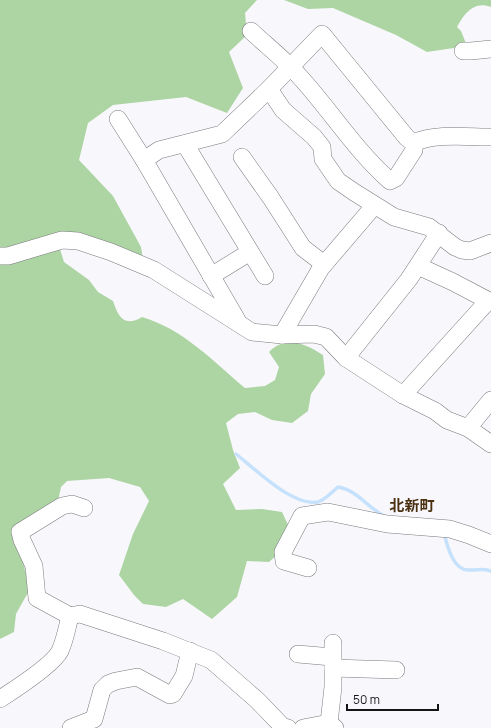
<svg xmlns="http://www.w3.org/2000/svg" width="491" height="728" viewBox="0 0 491 728" font-family="Manrope,'Noto Sans JP',sans-serif">
<style>
.forest{fill:#add4a3}
.lines{fill:none;stroke-linecap:round;stroke-linejoin:round}
.stream{stroke:#c6e1fc;stroke-width:3.5}
.minor-casing{stroke:#7a7a7d;stroke-width:18}
.minor{stroke:#fff;stroke-width:17}
.labels{text-anchor:middle;dominant-baseline:central;stroke-width:3.5;stroke-linejoin:round;paint-order:stroke}
.neighbourhood-label{font-size:15px;font-weight:bold;fill:#4b3111;stroke:#f8f8fc}
</style>
<rect width="100%" height="100%" fill="#f8f8fc"/>
<g class="forest">
<path d="M 0,0 L 257,0 L 245,13 L 247,35 L 229,52 L 243,88 L 227,113 L 186,97 L 113,105 L 88,123 L 79,160 L 113,196 L 141,247 L 143,259 L 88,241 L 60,249 L 64,262 L 89,280 L 98,292 L 113,301 C 118,316 124,328 142,317 C 183,329 213,361 245,388 L 265,386 L 275,380 L 279,367 L 269,352 C 286,335 304,343 323,355 L 325,374 L 311,394 L 308,411 L 292,423 L 272,420 L 255,412 L 238,414 L 226,423 L 233,450 L 240,468 L 223,484 L 236,510 L 262,509 L 282,512 L 289,527 L 278,554 L 269,562 L 247,561 L 237,597 L 212,619 L 183,599 L 166,607 L 143,604 L 134,595 L 119,575 L 133,534 L 149,501 L 140,487 L 109,478 L 67,481 L 61,487 L 58,501 L 15,532 L 30,589 L 16,614 L 14,632 L 0,639 Z"/>
<path d="M 284,0 L 491,0 L 491,7 C 474,0 464,14 457,27 L 461,31 L 467,46 L 427,52 L 396,35 L 333,8 L 308,9 Z"/>
</g>
<g class="lines">
<g class="stream">
<path d="M 236,454 C 255,469 293,507 318,502 C 325,500 332,492 338,487 C 357,490 367,507 384,516"/>
<path d="M 444,533 C 447,545 453,571 469,570 C 478,570 483,568 491,571"/>
</g>
<defs>
<g id="minor">
<polyline points="463,51 471,51 491,49"/>
<polyline points="269,89 283,110 314,137 322,147 323,159 338,181 354,192 394,217 429,227 455,247 462,250 470,251 491,243"/>
<polyline points="118,119 144,160 237,320"/>
<path d="M 414,143 C 433,133 469,137 491,137"/>
<polyline points="185,144 265,276"/>
<polyline points="242,157 271,198 303,248 324,264"/>
<path d="M 144,160 L 159,150 L 222,134 L 269,89 L 322,34 L 407,138 L 414,143 L 414,150 L 396,178 L 390,181 C 355,150 331,111 300,77 C 285,60 267,46 251,31"/>
<polyline points="0,256 8,256 62,240 78,241 111,252 154,270 252,332 282,335 314,334 326,337 346,358 403,395 435,411 447,420 468,428 491,444"/>
<polyline points="418,266 453,282 491,302"/>
<polyline points="211,276 250,252"/>
<polyline points="282,335 321,268 374,206"/>
<polyline points="346,358 409,279 439,233"/>
<polyline points="403,395 488,301"/>
<polyline points="468,428 491,400"/>
<polyline points="84,508 72,504 62,506 20,532 22,540 34,566 37,598 70,616 80,614 163,641 211,660 257,700 282,726 288,728"/>
<polyline points="308,568 284,561 283,552 302,516 328,512 387,524 450,529 469,535 491,544"/>
<polyline points="298,654 332,657"/>
<polyline points="333,668 396,670"/>
<path d="M 0,699 C 14,690 53,665 60,651 C 65,640 67,628 70,616"/>
<polyline points="329,723 333,687 333,643"/>
<polyline points="71,728 94,719 102,690 108,684 116,681 137,677 170,695 173,694 184,676 190,651"/>
<polyline points="303,728 329,723 335,728"/>
</g>
</defs>
<use href="#minor" class="minor-casing"/>
<use href="#minor" class="minor"/>
</g>
<g class="labels">
<g class="neighbourhood-label">
<text x="412" y="505">北新町</text>
</g>
</g>
<path d="M347 704v6h91v-6" fill="none" stroke="#141415" stroke-width="2"/>
<text x="353" y="704" font-size="12" fill="#141415" stroke="#f8f8fc" stroke-width="3" paint-order="stroke">50 m</text>
</svg>
